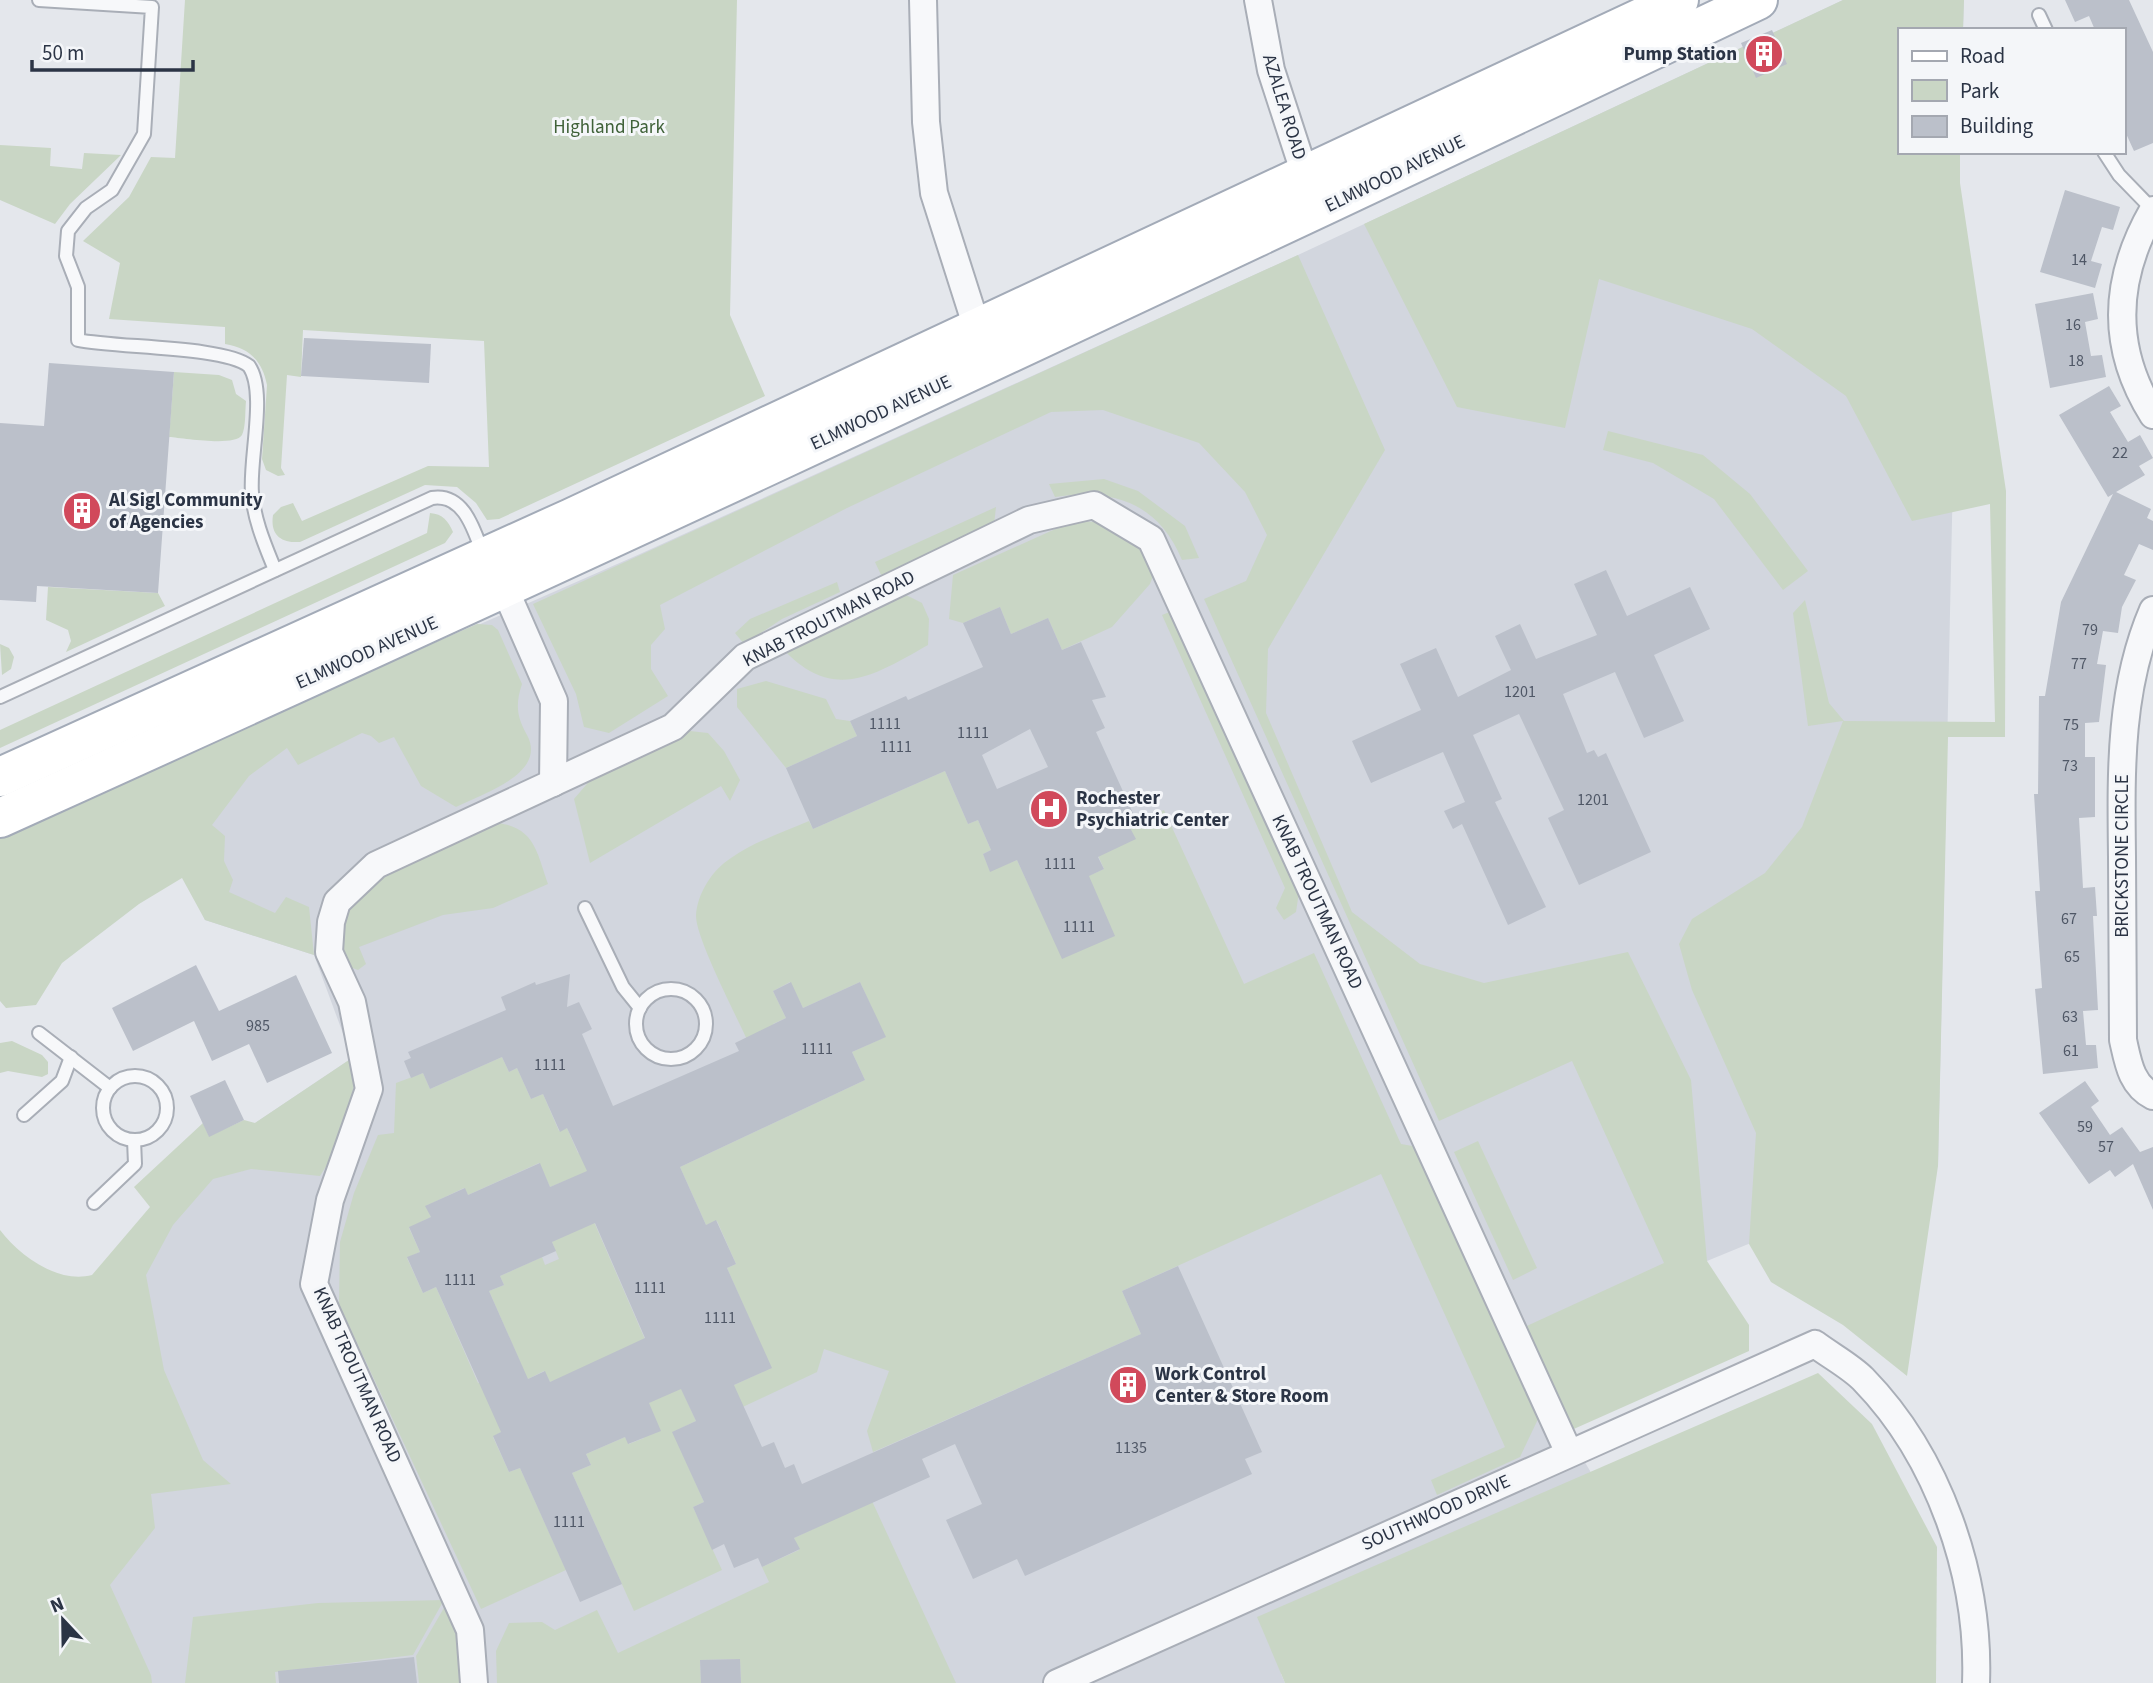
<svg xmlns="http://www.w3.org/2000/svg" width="2153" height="1683" viewBox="0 0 2153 1683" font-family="'Source Sans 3',sans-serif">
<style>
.built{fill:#d2d6de}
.green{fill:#c9d6c5}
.building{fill:#bbc0ca;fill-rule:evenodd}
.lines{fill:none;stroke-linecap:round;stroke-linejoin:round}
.service-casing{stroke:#a9aeb7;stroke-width:16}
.minor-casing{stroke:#a9aeb7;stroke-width:30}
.primary-casing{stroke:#a3abb8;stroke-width:42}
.service{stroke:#f7f8fa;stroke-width:12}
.minor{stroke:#f7f8fa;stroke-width:26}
.primary{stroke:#fff;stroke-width:38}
.labels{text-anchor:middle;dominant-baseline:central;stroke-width:6;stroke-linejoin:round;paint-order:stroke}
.number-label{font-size:16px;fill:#4f5766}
.poi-label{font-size:19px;font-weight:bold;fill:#2b3445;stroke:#f4f6f9;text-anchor:start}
.street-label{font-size:19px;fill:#2b3445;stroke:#f4f6f9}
.park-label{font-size:19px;fill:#3f6138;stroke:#f4f6f9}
</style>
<rect width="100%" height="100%" fill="#e4e7ec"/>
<polygon class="built" points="1843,0 1964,0 1963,30 1899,30 1899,152 1960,152 1938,1166 1707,1261 1567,1432 1609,1503 1281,1674 1285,1683 0,1683 0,1388 255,1123 352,1058 314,955 205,920 137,775 640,554 1298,255"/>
<g class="green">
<path d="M 185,0 L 737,0 L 730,315 L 765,396 L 499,519 L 487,520 L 476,503 L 457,487 L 425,485 L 300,542 C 281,543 270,535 273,515 L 281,507 L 293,503 L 302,521 L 428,466 L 489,467 L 484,341 L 303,330 L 301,377 L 287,375 L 281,468 L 285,475 L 278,476 L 266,470 L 262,459 L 267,385 C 262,360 249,348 225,344 L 225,327 L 109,319 L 120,263 L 83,241 L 129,197 L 151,157 L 175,158 Z"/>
<polygon points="1843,0 1964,0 1963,30 1899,30 1899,152 1960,152 1960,183 2006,491 2005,737 1948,737 1938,1166 1907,1376 1843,1325 1771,1282 1749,1244 1756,1133 1692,990 1679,944 1692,919 1765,873 1802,827 1843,721 1808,726 1793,613 1805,600 1829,703 1844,721 1995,722 1990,504 1912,521 1846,396 1752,329 1599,279 1565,428 1457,407 1364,224"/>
<polygon points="0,145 51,148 50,166 82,169 84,153 121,155 70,204 55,224 0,200"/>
<polygon points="1298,255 1385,450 1268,649 1266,713 1352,912 1420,964 1484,983 1628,952 1691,1080 1707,1261 1749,1325 1749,1351 1567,1432 1520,1329 1664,1263 1572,1061 1439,1121 1204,599 1246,581 1267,535 1245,492 1199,443 1103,410 1051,412 847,508 660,605 665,629 651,645 651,669 668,696 609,733 584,727 576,694 533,604"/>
<path d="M 174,372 L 219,375 L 232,380 L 236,394 L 246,401 C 245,410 246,427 242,435 C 235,447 183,438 169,437 Z"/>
<polygon points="1608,431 1703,455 1750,494 1808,571 1783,590 1714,499 1653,463 1603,450"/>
<path d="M 1104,479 L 1138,491 L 1185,526 L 1199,558 L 1182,560 C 1158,502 1113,489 1055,497 L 1049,484 Z"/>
<polygon points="996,507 994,525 882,577 875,562"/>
<path d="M 430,513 C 443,514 448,521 453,532 L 445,543 L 0,748 L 0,730 L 427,533 Z"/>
<path d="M 1073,521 C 1120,521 1132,532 1155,571 L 1150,584 L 1112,627 L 1062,650 L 1048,618 L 1011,634 L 1000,607 L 963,623 L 949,619 L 953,575 Z"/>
<polygon points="837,582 840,592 782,619 744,644 735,633 750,619"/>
<polygon points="48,587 158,593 165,606 66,652 71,641 68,630 46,620"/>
<path d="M 902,593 L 922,603 L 929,619 L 928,645 C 873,676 833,703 782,648 Z"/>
<polygon points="1172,611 1299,892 1296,912 1284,920 1276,908 1285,888 1162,615"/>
<path d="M 477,624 L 492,625 L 498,630 L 522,684 C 515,705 517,717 527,735 C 548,774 481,794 456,807 L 421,786 L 394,737 L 379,743 L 371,736 L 362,733 L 298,765 L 287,748 L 249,776 L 212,825 L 225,836 L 224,861 L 233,880 L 229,892 L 275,913 L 286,897 L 309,907 L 314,955 L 205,920 L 182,878 L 139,904 L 62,963 L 36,1005 L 6,1008 L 0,1001 L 0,834 Z"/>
<polygon points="0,644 9,648 14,657 11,669 2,675"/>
<polygon points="766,681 826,699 836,719 850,721 857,736 786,768 737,707 737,689"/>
<polygon points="690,731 708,733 724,751 740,780 730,801 721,786 590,863 574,799 592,778"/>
<path d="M 945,771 L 968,824 L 978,820 L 991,850 L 983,854 L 990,871 L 1017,860 L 1035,899 L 1104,869 L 1083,821 L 1135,839 L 1129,826 L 1164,810 L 1244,984 L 1314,953 L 1401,1144 L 1418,1147 L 1539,1417 L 1520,1457 L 1437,1495 L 1431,1480 L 1505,1447 L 1381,1174 L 1122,1291 L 1141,1334 L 873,1452 L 867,1431 L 889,1371 L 824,1349 L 817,1372 L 732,1412 L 723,1390 L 771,1368 L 727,1268 L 736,1264 L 717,1221 L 706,1225 L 680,1167 L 865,1080 L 852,1052 L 885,1037 L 860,982 L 803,1008 L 790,982 L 773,991 L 786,1018 L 773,1024 L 783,1046 L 750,1046 C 739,1021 696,939 696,916 C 697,894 712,870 731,858 C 753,842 784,832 809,821 L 813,829 Z"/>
<path d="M 498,823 C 535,828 537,853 548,884 L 493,908 L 443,915 L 359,947 L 366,964 L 358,970 L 350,967 L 342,943 L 341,917 L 371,883 L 485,826 Z"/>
<polygon points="12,1041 42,1055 48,1062 48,1074 42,1077 8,1071 0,1073 0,1043"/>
<polygon points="502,1057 509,1072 517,1068 531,1099 543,1094 559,1131 567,1128 578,1153 586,1151 594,1169 550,1187 539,1163 468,1195 464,1188 426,1206 431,1217 409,1228 420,1252 407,1258 423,1293 436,1287 478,1383 496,1376 501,1432 493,1437 509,1472 520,1468 566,1570 481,1609 339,1304 340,1242 354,1193 378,1135 394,1133 396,1083 423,1073 430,1089"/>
<path d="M 352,1058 L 357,1077 L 332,1157 L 320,1176 L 251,1169 L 213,1179 L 173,1225 L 146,1275 L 164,1370 L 203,1460 L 231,1484 L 151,1494 L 155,1528 L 110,1585 L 151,1675 L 152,1683 L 0,1683 L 0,1230 C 20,1256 58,1284 92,1275 L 150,1207 L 134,1187 L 203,1123 L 209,1136 L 244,1120 L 255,1123 Z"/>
<polygon points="1478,1141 1537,1268 1513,1280 1454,1152"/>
<polygon points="591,1215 654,1360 550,1382 544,1371 512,1387 521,1364 489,1291 504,1285 500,1276 542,1257 545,1265 559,1259 552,1242"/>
<polygon points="1818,1373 1872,1424 1937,1547 1936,1683 1285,1683 1257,1617"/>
<polygon points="678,1381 696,1421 673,1432 704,1502 693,1507 722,1570 634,1611 572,1473 591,1465 586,1454 625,1437 629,1444 644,1438 638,1422 649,1403"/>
<polygon points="872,1501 956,1683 741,1683 740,1659 700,1660 701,1683 497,1683 496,1651 509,1623 542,1622 555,1630 597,1610 618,1653 769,1582 762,1567 799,1550 794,1538"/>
<polygon points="444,1600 413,1655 275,1672 276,1683 185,1683 193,1617 318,1603"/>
<polygon points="448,1601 463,1644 465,1683 419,1683 416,1656"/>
</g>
<g class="building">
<polygon points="2065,0 2129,0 2153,52 2153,143 2134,151 2123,127 2123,30 2095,30 2089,16 2075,22"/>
<polygon points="1772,30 1787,64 1756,78 1741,43"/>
<polygon points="2065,190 2120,207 2113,230 2102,227 2091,261 2102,264 2095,288 2040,272"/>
<polygon points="2093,293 2098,319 2085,322 2091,356 2102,355 2106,377 2050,388 2035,304"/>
<polygon points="304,338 431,344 429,383 301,376"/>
<polygon points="49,363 174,372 158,593 37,586 36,602 0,600 0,423 44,426"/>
<polygon points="2109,386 2121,406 2110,412 2128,442 2140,435 2153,458 2139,466 2145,475 2116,492 2151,509 2147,518 2153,521 2153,550 2139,544 2124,575 2136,580 2122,607 2118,633 2103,631 2097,664 2106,665 2099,722 2085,723 2085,757 2095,757 2095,817 2079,818 2083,888 2095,887 2097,916 2093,916 2098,1010 2083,1011 2086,1045 2096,1045 2098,1068 2043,1074 2035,989 2042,988 2035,891 2040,891 2034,794 2038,794 2039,696 2045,696 2061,602 2113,494 2108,497 2059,415"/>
<polygon points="1606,570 1627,616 1690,587 1710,629 1654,655 1684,721 1668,728 1644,738 1615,672 1563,694 1587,753 1594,750 1598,757 1606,753 1651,852 1579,885 1548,818 1564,810 1519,714 1473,735 1502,799 1495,802 1546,907 1508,925 1462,824 1453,829 1444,811 1465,802 1443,752 1371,783 1352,741 1421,710 1400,664 1436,648 1458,697 1511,670 1495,636 1520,624 1536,659 1597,635 1574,584"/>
<path d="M 1000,607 L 1011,634 L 1048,618 L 1062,650 L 1081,642 L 1106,697 L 1092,700 L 1105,728 L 1096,732 L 1137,822 L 1129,826 L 1136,839 L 1098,857 L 1104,869 L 1089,876 L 1115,936 L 1062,959 L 1017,860 L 990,872 L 983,854 L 991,850 L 978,820 L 968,824 L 945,771 L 813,829 L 786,768 L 857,736 L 850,721 L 906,696 L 908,700 L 983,667 L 963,623 ZM 1030,729 L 1048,767 L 997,789 L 982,755 Z"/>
<polygon points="196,965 219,1011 296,975 332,1053 267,1083 249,1044 212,1061 194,1021 133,1051 112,1008"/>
<path d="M 570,974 L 567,1007 L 579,1002 L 592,1029 L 582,1034 L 613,1106 L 739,1051 L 735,1043 L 786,1018 L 773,991 L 791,982 L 803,1008 L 860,982 L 886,1037 L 852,1052 L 865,1080 L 680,1167 L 706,1225 L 716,1220 L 736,1264 L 727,1268 L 772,1368 L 734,1385 L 762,1447 L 774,1442 L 785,1468 L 794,1464 L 802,1484 L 1141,1334 L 1122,1291 L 1178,1266 L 1262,1452 L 1245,1459 L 1252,1474 L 1025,1576 L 1017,1559 L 973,1579 L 946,1520 L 982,1504 L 955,1444 L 922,1459 L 930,1477 L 794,1538 L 800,1549 L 762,1567 L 758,1558 L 734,1568 L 724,1544 L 712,1550 L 693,1507 L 704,1502 L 672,1432 L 696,1421 L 681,1389 L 649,1403 L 661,1431 L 628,1444 L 625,1437 L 586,1454 L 591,1465 L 572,1473 L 622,1584 L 580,1602 L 520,1468 L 509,1472 L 493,1436 L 501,1432 L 436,1287 L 423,1293 L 407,1257 L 420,1252 L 409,1227 L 431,1217 L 425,1206 L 465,1188 L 468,1195 L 540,1163 L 550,1187 L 587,1171 L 567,1128 L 560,1132 L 543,1094 L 531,1099 L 517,1068 L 509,1072 L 502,1057 L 430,1089 L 423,1073 L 411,1078 L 404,1061 L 411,1058 L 408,1052 L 506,1010 L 501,997 L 535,982 L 536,985 ZM 595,1223 L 645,1338 L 550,1382 L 545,1371 L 528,1379 L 489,1291 L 504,1285 L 500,1276 L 556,1251 L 552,1242 Z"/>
<polygon points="225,1080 244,1120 209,1137 190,1096"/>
<polygon points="2085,1081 2099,1101 2091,1107 2110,1135 2122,1127 2140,1152 2153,1147 2153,1210 2133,1164 2115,1177 2110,1170 2089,1184 2039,1113"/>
<polygon points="414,1657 417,1683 279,1683 278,1671"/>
<polygon points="740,1659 741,1683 701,1683 700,1660"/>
</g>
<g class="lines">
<defs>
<g id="service">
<path d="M 39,0 L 152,7 L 144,134 L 112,190 L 86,208 L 68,231 L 66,256 L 78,287 L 78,340 C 116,348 224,346 249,366 C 267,392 249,459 252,493 C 254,520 265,545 275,570"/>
<polyline points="2039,15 2046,30"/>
<polyline points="2104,152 2119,175 2153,210"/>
<path d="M 0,697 L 432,498 C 464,493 474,530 483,554"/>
<polyline points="585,908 623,987 640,1008"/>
<circle cx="671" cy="1024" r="35"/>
<polyline points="39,1033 110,1088"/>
<circle cx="135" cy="1108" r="32"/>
<polyline points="24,1115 62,1081 71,1057"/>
<polyline points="94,1203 135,1164 134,1140"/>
</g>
<g id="minor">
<polyline points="923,0 926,122 934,193 977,328"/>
<polyline points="1258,0 1271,70 1310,190"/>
<path d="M 2153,210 C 2114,278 2110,347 2153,415"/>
<polyline points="493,575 511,603 554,701 553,783"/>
<path d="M 2153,610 C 2119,689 2121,772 2122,857 C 2122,918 2123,979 2123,1040 C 2128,1062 2131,1085 2153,1096"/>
<polyline points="474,1683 470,1630 314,1284 330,1200 369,1089 352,1002 329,952 331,922 337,902 376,865 673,727 745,657 1029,520 1094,505 1151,539 1569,1453"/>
<path d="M 1057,1683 L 1815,1344 C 1831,1356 1850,1366 1863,1379 C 1939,1457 1980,1576 1976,1683"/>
</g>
<g id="primary">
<polyline points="0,777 571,518 1679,0"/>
<path d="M 0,818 C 589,552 1174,278 1758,0"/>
</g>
</defs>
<use href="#service" class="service-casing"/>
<use href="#minor" class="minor-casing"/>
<use href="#primary" class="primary-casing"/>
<use href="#service" class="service"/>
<use href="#minor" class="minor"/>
<use href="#primary" class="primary"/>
</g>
<defs>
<symbol id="building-disc" viewBox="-11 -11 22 22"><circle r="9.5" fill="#d1495b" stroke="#f4f6f9"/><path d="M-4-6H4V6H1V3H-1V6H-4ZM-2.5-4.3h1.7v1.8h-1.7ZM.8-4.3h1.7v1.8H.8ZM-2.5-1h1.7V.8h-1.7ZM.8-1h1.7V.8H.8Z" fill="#fff"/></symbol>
<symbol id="hospital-disc" viewBox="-11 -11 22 22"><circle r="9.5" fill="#d1495b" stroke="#f4f6f9"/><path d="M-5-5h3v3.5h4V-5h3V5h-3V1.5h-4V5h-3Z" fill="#fff"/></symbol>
</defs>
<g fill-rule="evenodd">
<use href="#building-disc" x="1742" y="32" width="44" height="44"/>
<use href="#building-disc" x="60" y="489" width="44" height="44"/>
<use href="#hospital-disc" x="1027" y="787" width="44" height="44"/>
<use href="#building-disc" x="1106" y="1363" width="44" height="44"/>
</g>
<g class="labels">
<g class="number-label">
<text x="2079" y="260">14</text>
<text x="2073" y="325">16</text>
<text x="2076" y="361">18</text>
<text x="2120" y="453">22</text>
<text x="2090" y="630">79</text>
<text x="2079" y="664">77</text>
<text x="1520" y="692">1201</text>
<text x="885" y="724">1111</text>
<text x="2071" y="725">75</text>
<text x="973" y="733">1111</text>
<text x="896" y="747">1111</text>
<text x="2070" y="766">73</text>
<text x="1593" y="800">1201</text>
<text x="1060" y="864">1111</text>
<text x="2069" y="919">67</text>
<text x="1079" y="927">1111</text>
<text x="2072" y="957">65</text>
<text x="2070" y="1017">63</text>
<text x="258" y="1026">985</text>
<text x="817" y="1049">1111</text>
<text x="2071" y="1051">61</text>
<text x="550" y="1065">1111</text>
<text x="2085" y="1127">59</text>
<text x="2106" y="1147">57</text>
<text x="460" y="1280">1111</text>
<text x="650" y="1288">1111</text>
<text x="720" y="1318">1111</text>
<text x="1131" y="1448">1135</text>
<text x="569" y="1522">1111</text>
</g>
<g class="poi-label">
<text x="1737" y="54" text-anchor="end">Pump Station</text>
<text x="109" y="500">Al Sigl Community<tspan x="109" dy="22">of Agencies</tspan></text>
<text x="1076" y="798">Rochester<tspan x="1076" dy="22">Psychiatric Center</tspan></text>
<text x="1155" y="1374">Work Control<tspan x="1155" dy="22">Center &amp; Store Room</tspan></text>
</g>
<g class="street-label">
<text transform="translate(1284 107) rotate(73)">AZALEA ROAD</text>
<text transform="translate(1395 174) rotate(-26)">ELMWOOD AVENUE</text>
<text transform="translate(881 413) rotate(-25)">ELMWOOD AVENUE</text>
<text transform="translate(829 619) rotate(-27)">KNAB TROUTMAN ROAD</text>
<text transform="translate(367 653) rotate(-24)">ELMWOOD AVENUE</text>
<text transform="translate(2122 856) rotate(-90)">BRICKSTONE CIRCLE</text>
<text transform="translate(1317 902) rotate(65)">KNAB TROUTMAN ROAD</text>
<text transform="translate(357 1375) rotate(66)">KNAB TROUTMAN ROAD</text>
<text transform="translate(1436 1513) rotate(-24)">SOUTHWOOD DRIVE</text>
</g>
<g class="park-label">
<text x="609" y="127">Highland Park</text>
</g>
</g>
<rect x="1898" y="28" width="228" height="126" fill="#f4f6f9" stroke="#a4a8b1" stroke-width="2"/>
<rect x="1912" y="51" width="35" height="10" fill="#ffffff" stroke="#a4a8b1" stroke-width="2"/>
<text x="1960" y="63" font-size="21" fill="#2b3445">Road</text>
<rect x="1912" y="80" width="35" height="21" fill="#c9d6c5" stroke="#a4a8b1" stroke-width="2"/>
<text x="1960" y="98" font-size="21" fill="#2b3445">Park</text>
<rect x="1912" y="116" width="35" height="21" fill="#bbc0ca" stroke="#a4a8b1" stroke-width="2"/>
<text x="1960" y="133" font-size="21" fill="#2b3445">Building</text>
<g transform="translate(63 1620) rotate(338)" stroke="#f4f6f9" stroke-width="5" paint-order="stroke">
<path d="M0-5L12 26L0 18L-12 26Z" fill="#2b3445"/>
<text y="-10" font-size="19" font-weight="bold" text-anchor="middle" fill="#2b3445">N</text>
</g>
<path d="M32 60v10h161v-10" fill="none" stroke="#2b3445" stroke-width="3.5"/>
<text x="42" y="60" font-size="21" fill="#2b3445" stroke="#f4f6f9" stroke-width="5" paint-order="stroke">50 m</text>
</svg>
